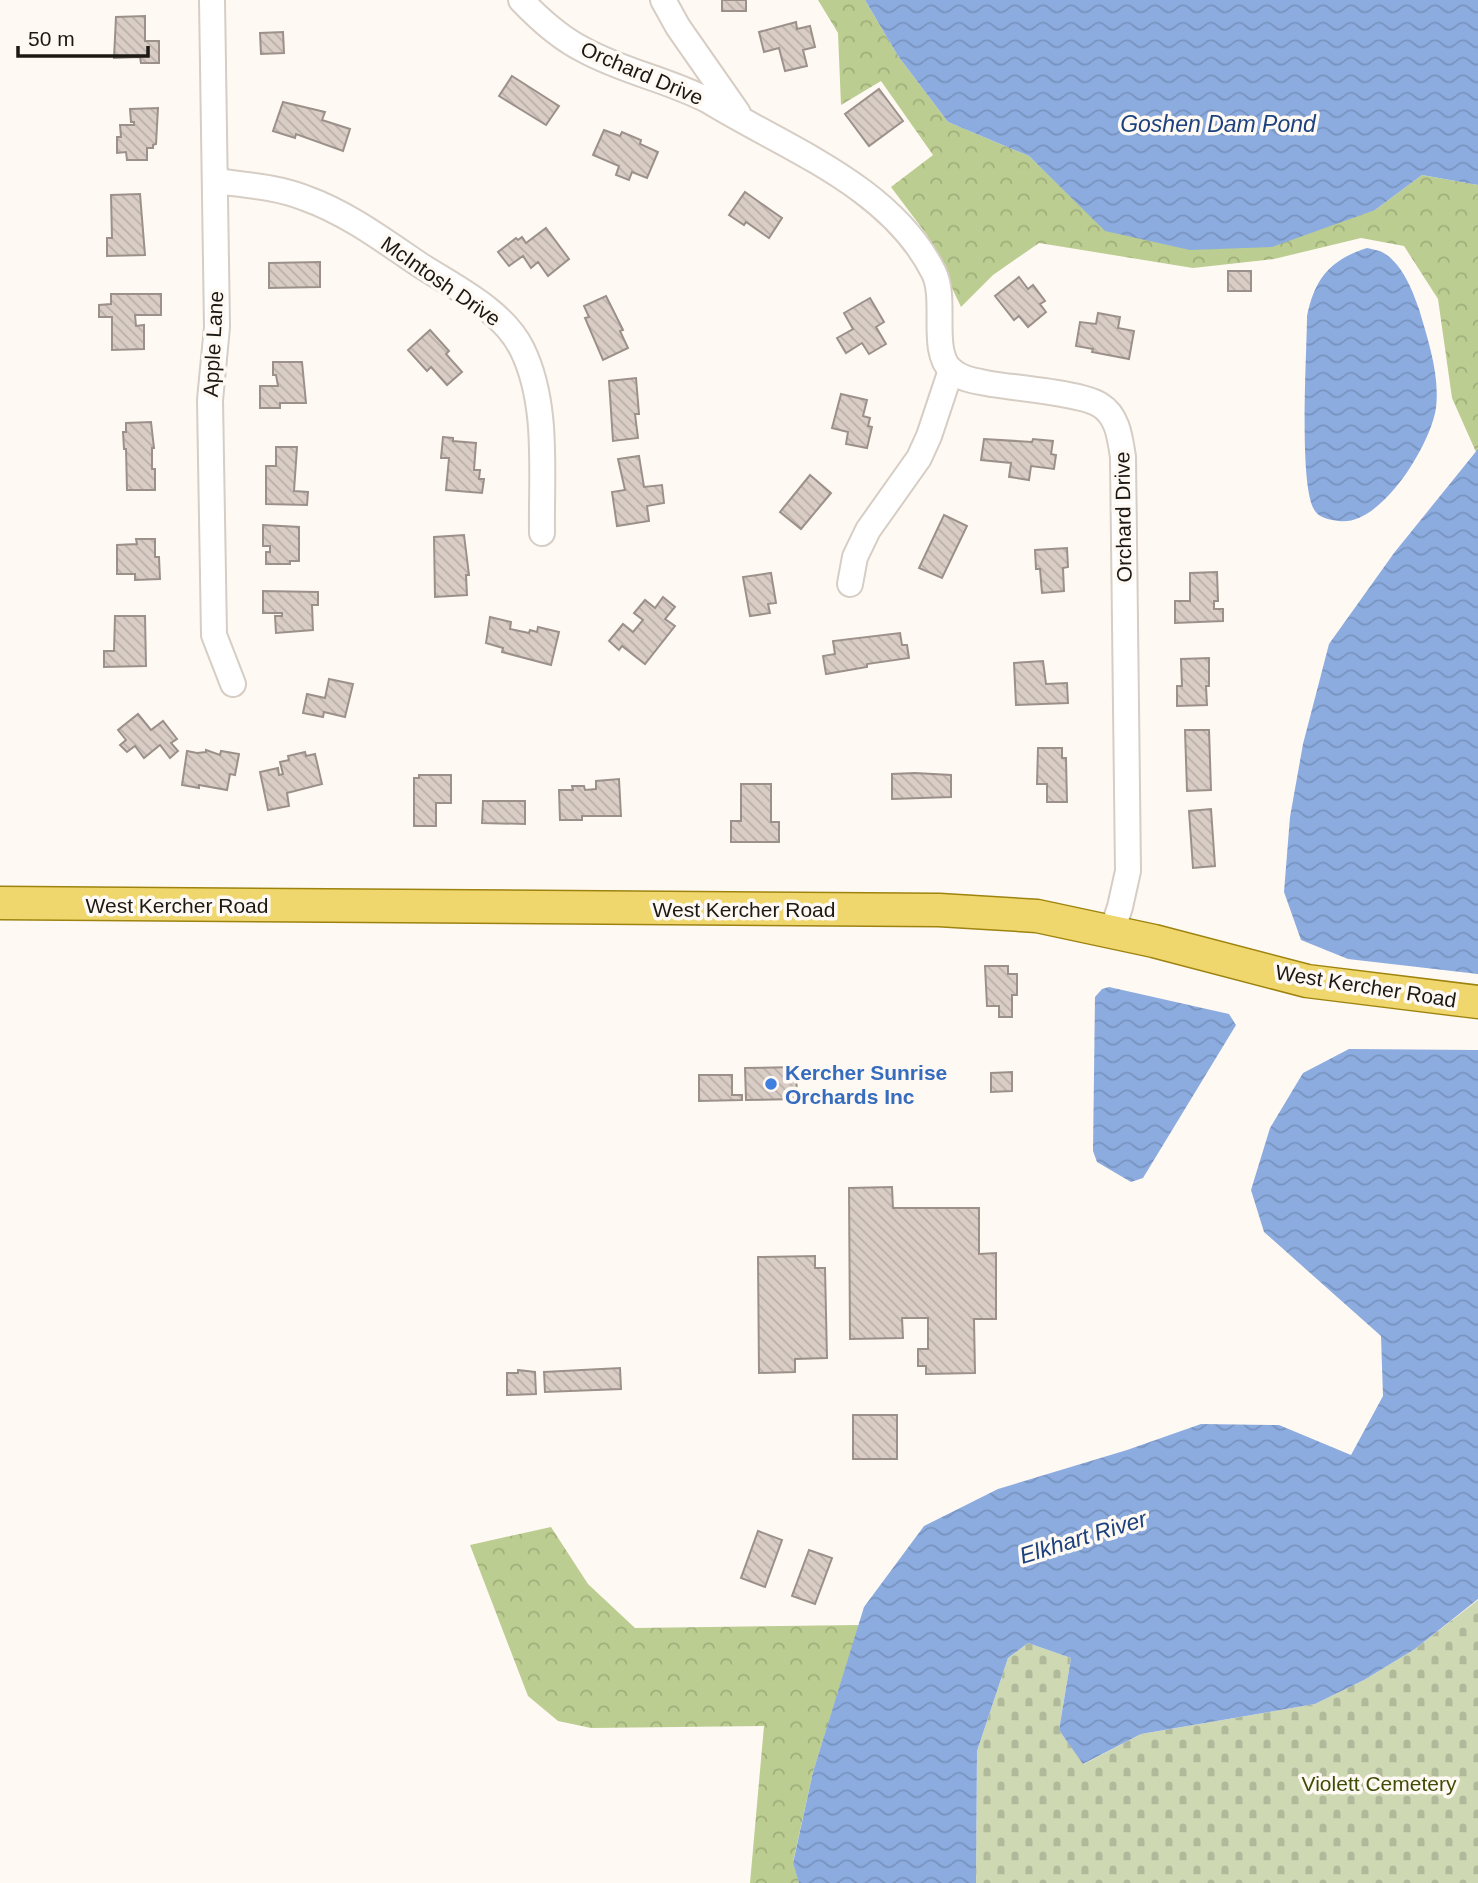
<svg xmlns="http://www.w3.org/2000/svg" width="1478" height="1883" viewBox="0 0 1478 1883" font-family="Helvetica,sans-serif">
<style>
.forest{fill:url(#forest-crowns)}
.cemetery{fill:url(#cemetery-stones)}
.water{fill:url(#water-waves)}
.building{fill:url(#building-back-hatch);stroke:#9c918a;stroke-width:2}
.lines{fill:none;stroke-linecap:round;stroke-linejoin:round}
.minor-casing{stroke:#d6cdc4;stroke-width:28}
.major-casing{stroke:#9e830f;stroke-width:35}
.minor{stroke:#fff;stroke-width:24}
.major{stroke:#efd76d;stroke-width:32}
.shop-dot{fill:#3f7fe0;stroke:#fff9f3;stroke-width:2.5}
.labels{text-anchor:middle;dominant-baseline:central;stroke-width:7;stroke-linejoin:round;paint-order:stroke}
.street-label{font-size:21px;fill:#1c1915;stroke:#fff9f3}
.shop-label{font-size:21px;font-weight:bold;fill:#366cbe;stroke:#fff9f3;text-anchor:start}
.park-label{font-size:21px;fill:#3e4d06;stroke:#fff9f3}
.water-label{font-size:23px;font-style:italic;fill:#1b417e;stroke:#fff9f3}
</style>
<defs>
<pattern id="forest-crowns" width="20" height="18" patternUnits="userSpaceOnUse" patternTransform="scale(1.75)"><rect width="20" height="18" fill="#bbcd90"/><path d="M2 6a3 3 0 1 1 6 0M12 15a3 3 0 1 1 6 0" fill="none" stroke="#a0af7b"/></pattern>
<pattern id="cemetery-stones" width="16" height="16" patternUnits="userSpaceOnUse" patternTransform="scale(1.75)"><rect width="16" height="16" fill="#ced9b4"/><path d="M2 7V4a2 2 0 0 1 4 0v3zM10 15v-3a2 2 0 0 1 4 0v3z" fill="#b0ba9a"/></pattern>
<pattern id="water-waves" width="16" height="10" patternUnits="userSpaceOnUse" patternTransform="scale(1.75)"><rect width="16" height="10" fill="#8cace0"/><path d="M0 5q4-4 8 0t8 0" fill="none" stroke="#7893bf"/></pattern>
<pattern id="building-back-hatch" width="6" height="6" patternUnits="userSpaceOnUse" patternTransform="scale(1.75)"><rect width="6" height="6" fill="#d9cdc6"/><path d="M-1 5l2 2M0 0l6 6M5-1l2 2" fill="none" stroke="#baafa9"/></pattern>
</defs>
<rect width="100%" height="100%" fill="#fff9f3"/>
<g class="forest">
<polygon points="818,0 865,0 898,56 948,122 1029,156 1106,231 1375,210 1422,175 1478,185 1478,449 1476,452 1452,398 1438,299 1404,246 1361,238 1274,259 1193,268 1039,243 993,275 961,307 927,235 891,187 933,155 881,81 841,105 838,33"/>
<polygon points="551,1527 588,1584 635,1628 859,1625 813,1772 793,1862 799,1883 750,1883 764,1726 591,1728 558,1721 528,1696 470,1545"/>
</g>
<polygon class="cemetery" points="1478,1600 1478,1883 976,1883 977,1751 1008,1658 1028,1643 1071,1658 1059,1730 1084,1764 1141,1734 1315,1704 1364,1680 1415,1649"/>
<g class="water">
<polygon points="865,0 1478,0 1478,185 1422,175 1375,210 1272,247 1190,250 1105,231 1029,156 948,122 898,56"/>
<path d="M 1367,248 C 1371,249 1378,250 1382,252 C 1402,263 1412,289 1419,309 C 1428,340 1440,375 1436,408 C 1431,444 1381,527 1339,521 C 1330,520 1320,518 1315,511 C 1298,488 1307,351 1307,316 C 1315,278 1330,260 1367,248 Z"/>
<polygon points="1478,449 1478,974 1348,959 1301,940 1284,892 1290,817 1303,744 1329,644 1394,553"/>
<polygon points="1109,987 1229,1014 1236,1025 1143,1178 1131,1182 1097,1162 1093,1151 1095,997 1102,989"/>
<polygon points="1349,1049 1478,1050 1478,1599 1415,1649 1364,1680 1315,1704 1141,1734 1083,1764 1059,1730 1071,1658 1028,1643 1008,1658 977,1751 976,1883 799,1883 793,1863 813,1772 864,1607 924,1526 998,1489 1127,1450 1201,1424 1279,1425 1351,1455 1383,1396 1381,1336 1264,1232 1251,1190 1270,1128 1303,1073"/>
</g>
<g class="building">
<rect x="722" y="0" width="24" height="11"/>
<polygon points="145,16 145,41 159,41 159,63 141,63 140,57 114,58 116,17"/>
<polygon points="796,22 797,29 810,26 815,47 803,50 807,66 785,71 779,48 764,52 759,32"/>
<polygon points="283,32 284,53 261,54 260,33"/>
<polygon points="512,76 559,106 546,125 499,96"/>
<polygon points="879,89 903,121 869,146 845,114"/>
<polygon points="283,102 325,112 322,120 350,129 343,151 296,134 295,138 273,131"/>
<polygon points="158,108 156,144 153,145 153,148 147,148 147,160 127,160 126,152 117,153 117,137 121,137 120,125 134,125 134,122 131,122 130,109"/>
<polygon points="604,130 620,136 622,132 641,140 640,144 658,152 647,178 632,172 629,180 616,175 619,166 593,155"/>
<polygon points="745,192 782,218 769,238 746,222 744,225 729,215"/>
<polygon points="140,194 145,255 107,256 107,238 112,238 111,195"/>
<polygon points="546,228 569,259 548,276 538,262 531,268 523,256 509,266 498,252 516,238 518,240 522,237 526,243"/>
<polygon points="320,262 320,287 269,288 269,263"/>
<rect x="1228" y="271" width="23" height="20"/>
<polygon points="1019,277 1028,289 1033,285 1045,301 1040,304 1046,312 1028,327 1019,316 1014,320 995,296"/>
<polygon points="111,294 161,294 161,315 135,315 136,326 144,325 144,349 112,350 112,317 99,317 99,305 111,304"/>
<polygon points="606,296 623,330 620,331 628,348 603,360 585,318 589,317 584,306"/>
<polygon points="870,298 884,322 876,327 886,344 869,354 862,343 846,353 837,338 853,329 844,313"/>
<polygon points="1098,313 1120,317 1118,328 1134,331 1129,359 1092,352 1093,349 1076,346 1080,322 1096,324"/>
<polygon points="430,330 449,351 446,354 462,372 447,385 431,367 427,371 408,350"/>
<polygon points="273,362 302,362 306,403 280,403 280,408 260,408 260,386 278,386 276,375 273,375"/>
<polygon points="636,378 639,414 635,414 638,438 613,441 609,381"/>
<polygon points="841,394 867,400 863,416 870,418 868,426 872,427 867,448 846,444 848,432 832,428"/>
<polygon points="151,422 154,448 152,448 152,469 155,469 155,490 127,490 126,449 124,449 123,432 126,432 126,423"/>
<polygon points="443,437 453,438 453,441 476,443 474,470 480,470 479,479 484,479 482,493 446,490 449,458 441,458"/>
<polygon points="984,439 1032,442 1033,439 1053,441 1051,454 1056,455 1054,469 1031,466 1029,480 1009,477 1011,463 981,460"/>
<polygon points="276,447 297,447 294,491 308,492 307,505 266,504 266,466 276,466"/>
<polygon points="639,456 644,487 662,485 664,503 647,506 649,521 617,526 612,492 625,490 618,459"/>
<polygon points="810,475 831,493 801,529 780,512"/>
<polygon points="944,515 967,526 942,578 919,568"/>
<polygon points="263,525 299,527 299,561 290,561 290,564 266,564 266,552 270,552 270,546 263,546"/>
<polygon points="464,535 469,575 466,575 467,595 435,597 434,537"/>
<polygon points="136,539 155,539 155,557 159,557 160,579 135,580 135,574 117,574 117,545 137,544"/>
<polygon points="1067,548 1068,567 1063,568 1064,591 1042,593 1040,569 1036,569 1035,550"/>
<polygon points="1217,572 1218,601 1214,601 1214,609 1223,609 1223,621 1175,623 1175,601 1190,601 1190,573"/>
<polygon points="771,573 776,603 768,604 770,613 750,616 743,577"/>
<polygon points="263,591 318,592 318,605 312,605 313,630 276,633 275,616 282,616 282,613 263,613"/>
<polygon points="663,597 675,607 665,619 675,626 645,664 622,646 619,650 609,641 623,624 633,632 643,620 634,613 645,600 655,608"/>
<polygon points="115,616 145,616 146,666 104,667 104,651 114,651"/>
<polygon points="490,617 511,622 510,629 529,633 530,630 537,632 538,627 559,632 551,665 502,652 503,648 486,643"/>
<polygon points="900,633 902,645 907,645 909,658 867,664 867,667 826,674 823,656 835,654 833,641"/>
<polygon points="1209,658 1209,686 1206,686 1207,705 1177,706 1177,686 1182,686 1181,659"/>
<polygon points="1043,661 1046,684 1067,683 1068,703 1016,705 1014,663"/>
<polygon points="329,679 353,684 345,717 324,712 323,717 303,713 307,694 325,698"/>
<polygon points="138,714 151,730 163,721 177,739 171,743 178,751 170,758 160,745 144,758 135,746 127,752 120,745 126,740 118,730"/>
<polygon points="1185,730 1209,730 1211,790 1187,791"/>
<polygon points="1038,748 1062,748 1062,758 1066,758 1067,802 1047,802 1047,784 1037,784"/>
<polygon points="206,750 220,755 221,751 239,754 235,775 230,774 227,790 199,785 199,788 182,785 187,751 197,753 206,752"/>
<polygon points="305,752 306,756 315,754 322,784 287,793 289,806 268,810 260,772 278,768 279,775 283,774 280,762 289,760 288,756"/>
<polygon points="915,773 951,775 951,797 892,799 892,774"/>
<polygon points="419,775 451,775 451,803 436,803 436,826 414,826 414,778 419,778"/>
<polygon points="619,779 621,816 582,816 582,820 560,820 559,790 573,790 572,786 584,786 585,790 596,789 596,781"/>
<polygon points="741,784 771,784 771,822 779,822 779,842 731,842 731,821 741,821"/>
<polygon points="483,801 525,801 525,824 482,823"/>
<polygon points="1211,809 1215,866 1193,868 1189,811"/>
<polygon points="985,966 1008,966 1008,974 1017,974 1017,995 1012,995 1012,1017 999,1017 999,1006 987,1006"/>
<polygon points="796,1067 797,1099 746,1100 745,1068"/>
<polygon points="1012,1072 1012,1091 991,1092 991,1073"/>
<polygon points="699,1075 732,1075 732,1095 742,1095 742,1100 699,1101"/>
<polygon points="892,1187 893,1208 979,1208 979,1254 996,1253 996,1319 974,1319 975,1373 926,1374 926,1366 918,1366 918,1349 928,1349 928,1318 902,1318 903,1338 850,1339 849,1188"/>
<polygon points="815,1256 815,1268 825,1268 827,1358 795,1359 795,1372 759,1373 758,1257"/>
<polygon points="620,1368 621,1389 545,1392 544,1372"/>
<polygon points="518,1370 535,1372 536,1394 507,1395 507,1373 518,1373"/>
<rect x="853" y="1415" width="44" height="44"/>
<polygon points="758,1531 782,1540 765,1587 741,1578"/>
<polygon points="809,1550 832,1558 815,1604 792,1596"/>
</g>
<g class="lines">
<defs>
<g id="minor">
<polyline points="212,0 217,327 210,400 214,635 233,684"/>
<path d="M 521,0 C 540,20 560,38 584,50 C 624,72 669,80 709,101 C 787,149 891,186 934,273 C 947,300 930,351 951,370 C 962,380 977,381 991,384 C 1015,388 1082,393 1100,405 C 1118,416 1120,438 1123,457 L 1128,871 L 1120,907 L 1112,931"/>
<polyline points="663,0 678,27 738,113"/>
<path d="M 216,181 C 246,185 277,187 305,198 C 347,213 383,240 420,265 C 454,287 503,310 522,349 C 549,404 541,473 542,533"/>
<polyline points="850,584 855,557 868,530 919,458 929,436 951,370"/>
</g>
<polyline id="major" points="0,903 939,910 1037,916 1154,941 1307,981 1478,1002"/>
</defs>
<use href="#minor" class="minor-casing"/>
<use href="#major" class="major-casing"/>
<use href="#minor" class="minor"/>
<use href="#major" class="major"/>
</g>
<circle class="shop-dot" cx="771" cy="1084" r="7"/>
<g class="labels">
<g class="street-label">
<text transform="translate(642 73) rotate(23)">Orchard Drive</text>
<text transform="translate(441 281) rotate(35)">McIntosh Drive</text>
<text transform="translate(213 344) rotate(-87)">Apple Lane</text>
<text transform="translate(1123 517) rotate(-91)">Orchard Drive</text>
<text x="177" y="905">West Kercher Road</text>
<text x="744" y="909">West Kercher Road</text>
<text transform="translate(1366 986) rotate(9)">West Kercher Road</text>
</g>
<g class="shop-label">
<text x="785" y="1072">Kercher Sunrise<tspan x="785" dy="24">Orchards Inc</tspan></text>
</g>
<g class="park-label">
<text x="1379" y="1783">Violett Cemetery</text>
</g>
<g class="water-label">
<text x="1218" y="124">Goshen Dam Pond</text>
<text transform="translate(1083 1537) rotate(-17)">Elkhart River</text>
</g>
</g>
<path d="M18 46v10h130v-10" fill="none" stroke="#1c1915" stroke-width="3.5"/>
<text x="28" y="46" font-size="21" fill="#1c1915" stroke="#fff9f3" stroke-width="5" paint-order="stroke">50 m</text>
</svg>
